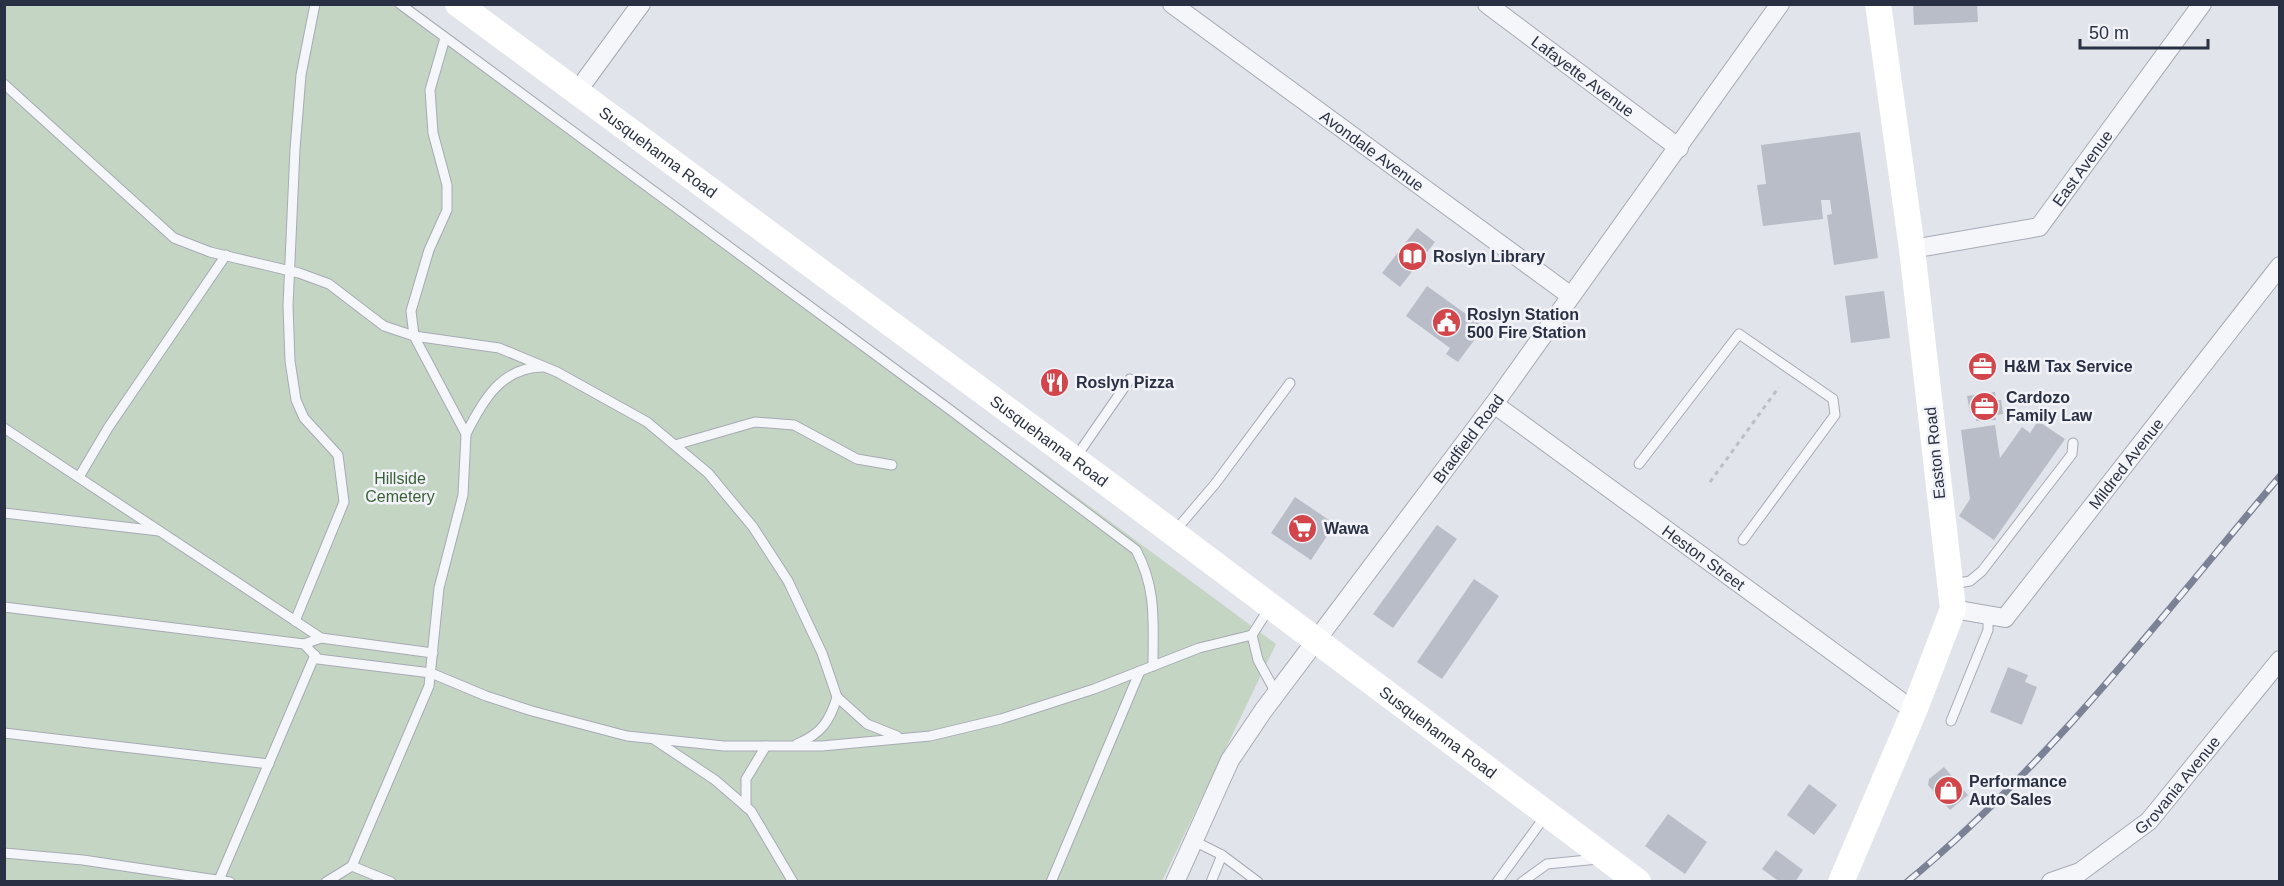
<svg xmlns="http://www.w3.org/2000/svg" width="2284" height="886" viewBox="0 0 2284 886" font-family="Arial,sans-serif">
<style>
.green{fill:#c5d5c3}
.building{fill:#b9bdc8}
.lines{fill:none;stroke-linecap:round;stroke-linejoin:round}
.service-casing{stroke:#a7aab5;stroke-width:11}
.minor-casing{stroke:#a7aab5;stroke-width:20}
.path{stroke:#bcbfc6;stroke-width:3;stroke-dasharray:4.5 4.5;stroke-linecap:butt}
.service{stroke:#f5f6f9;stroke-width:9}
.minor{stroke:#f5f6f9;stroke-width:18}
.secondary{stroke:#fff;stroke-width:26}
.rail-casing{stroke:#7b8295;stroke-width:7}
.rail{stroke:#f2f3f8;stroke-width:4.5;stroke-dasharray:14;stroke-linecap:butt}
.labels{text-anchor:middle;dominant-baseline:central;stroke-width:5;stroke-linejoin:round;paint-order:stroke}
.street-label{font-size:16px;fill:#293043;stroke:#f2f3f8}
.poi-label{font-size:16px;font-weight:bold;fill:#293043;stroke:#f2f3f8;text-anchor:start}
.park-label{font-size:16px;fill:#395f36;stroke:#f2f3f8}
</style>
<rect width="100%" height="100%" fill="#e2e4eb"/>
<polygon class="green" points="5,5 411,5 1276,644 1162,881 5,882"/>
<g class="building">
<polygon points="1913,4 1977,4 1978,22 1914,25"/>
<polygon points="1860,132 1878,258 1834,265 1827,215 1832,214 1830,200 1821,200 1823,219 1763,226 1757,185 1766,184 1761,145"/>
<polygon points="1417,228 1435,242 1400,287 1382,273"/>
<polygon points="1427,286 1484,327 1458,362 1446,354 1450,348 1406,316"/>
<polygon points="1884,291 1890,338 1851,343 1845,296"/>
<polygon points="1995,392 1996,400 2001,400 2003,414 1995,415 1996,420 1976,421 1976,412 1970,413 1967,396"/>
<polygon points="2038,421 2065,439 1994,540 1959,516 1970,499 1961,430 1995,425 2000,458 2022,427 2030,433"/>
<polygon points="1295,497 1335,524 1311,560 1271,533"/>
<polygon points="1437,525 1457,539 1393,628 1373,614"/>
<polygon points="1474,579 1499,596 1442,679 1417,662"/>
<polygon points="2008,667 2028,675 2025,682 2037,687 2022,725 1990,712"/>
<polygon points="1944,767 1968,795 1950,810 1928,785 1929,779"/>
<polygon points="1809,784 1837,805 1814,835 1787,815"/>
<polygon points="1668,814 1707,842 1685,874 1645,846"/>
<polygon points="1776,850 1803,870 1795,882 1780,882 1762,869"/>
</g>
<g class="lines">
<defs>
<g id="service">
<path d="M 400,4 L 949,409 L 1136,550 C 1157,589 1153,623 1153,666"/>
<path d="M 4,84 L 174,238 L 210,252 L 299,273 L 329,284 L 384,326 L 414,336 L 499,348 L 557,372 L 647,422 L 708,473 L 753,527 L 788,581 L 822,653 L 837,697 C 830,721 821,734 797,744"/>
<polyline points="4,428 321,638"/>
<path d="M 466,434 C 482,402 501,367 543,367"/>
<polyline points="675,445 755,422 794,425 857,459 892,465"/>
<polyline points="1076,457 1130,379"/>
<polyline points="1639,464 1739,334 1833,399 1835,415 1743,540"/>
<polyline points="79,477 108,428 226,255"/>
<polyline points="4,513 159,531"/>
<polyline points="1175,531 1215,484 1290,383"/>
<polyline points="1953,584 1970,581 1982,571 2072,454 2073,443"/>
<polyline points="4,607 304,644 318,659 431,673 486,696 532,711 627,736 724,746 822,746 930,736 1001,719 1094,689 1199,648 1252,635"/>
<polyline points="1270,607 1252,635 1258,660 1276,693"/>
<polyline points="295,621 344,502 338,455 304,418 296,400 290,361 288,306 295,149 301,75 315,4"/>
<polyline points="304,644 321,638 433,653"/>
<polyline points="837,697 867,724 897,736"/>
<polyline points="1951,721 1988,630 1988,617"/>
<polyline points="4,733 269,764"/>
<polyline points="655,740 715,780 751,811 793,882"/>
<polyline points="746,807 746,779 766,746"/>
<polyline points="1194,841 1222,855 1258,882"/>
<polyline points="4,853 83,860 230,882"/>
<polyline points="352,866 391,882"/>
<polyline points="219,880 315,655"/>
<polyline points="326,882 352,866 429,686 439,588 463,495 466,434 414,336 411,311 429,250 447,210 447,185 433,133 430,90 445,38"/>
<polyline points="1051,882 1140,671"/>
<polyline points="1211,882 1222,855"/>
<polyline points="1497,882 1546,815"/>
<polyline points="1522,882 1547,864 1598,859"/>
</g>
<g id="minor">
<path id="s1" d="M 1172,4 L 1571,296"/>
<path id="s2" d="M 1487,4 L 1679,148"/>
<polyline points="576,93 641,4"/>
<path id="s3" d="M 1912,249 L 2039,227 L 2202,4"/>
<path id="s4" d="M 1494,404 L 1914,711"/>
<path id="s5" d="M 1953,609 L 2005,618 L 2280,266"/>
<path id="s6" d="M 1175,882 L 1230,760 L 1263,711 L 1494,404 L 1780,4"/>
<path id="s7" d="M 2051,882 L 2080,872 L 2149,821 L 2280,660"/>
</g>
</defs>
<use href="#service" class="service-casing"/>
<use href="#minor" class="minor-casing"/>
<polyline class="path" points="1710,482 1779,387"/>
<use href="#service" class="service"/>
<use href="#minor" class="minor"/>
<g class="secondary">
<path id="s8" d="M 458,4 L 1112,487 L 1638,882"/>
<polyline points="1841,882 1914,711 1953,609 1912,249 1878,4"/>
</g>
<defs>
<path id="rail" d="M 1907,882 C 2049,765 2162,616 2280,476"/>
</defs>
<use href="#rail" class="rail-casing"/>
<use href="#rail" class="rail"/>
</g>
<defs>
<symbol id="library-disc" viewBox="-11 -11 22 22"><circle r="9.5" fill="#d2454a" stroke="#f2f3f8"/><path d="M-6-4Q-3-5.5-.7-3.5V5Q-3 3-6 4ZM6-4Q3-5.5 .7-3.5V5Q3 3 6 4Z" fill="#fff"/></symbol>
<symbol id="civic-disc" viewBox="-11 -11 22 22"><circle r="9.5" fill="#d2454a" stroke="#f2f3f8"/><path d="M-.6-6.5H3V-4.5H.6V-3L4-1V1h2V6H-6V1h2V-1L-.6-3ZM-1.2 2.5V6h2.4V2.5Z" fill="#fff"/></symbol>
<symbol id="office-disc" viewBox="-11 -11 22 22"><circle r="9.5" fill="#d2454a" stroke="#f2f3f8"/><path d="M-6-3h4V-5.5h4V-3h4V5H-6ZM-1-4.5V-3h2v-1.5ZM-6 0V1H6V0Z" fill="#fff"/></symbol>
<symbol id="restaurant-disc" viewBox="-11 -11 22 22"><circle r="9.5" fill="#d2454a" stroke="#f2f3f8"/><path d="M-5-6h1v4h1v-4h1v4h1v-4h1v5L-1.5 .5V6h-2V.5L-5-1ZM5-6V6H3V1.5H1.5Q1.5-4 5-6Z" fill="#fff"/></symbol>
<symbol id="supermarket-disc" viewBox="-11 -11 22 22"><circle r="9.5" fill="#d2454a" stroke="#f2f3f8"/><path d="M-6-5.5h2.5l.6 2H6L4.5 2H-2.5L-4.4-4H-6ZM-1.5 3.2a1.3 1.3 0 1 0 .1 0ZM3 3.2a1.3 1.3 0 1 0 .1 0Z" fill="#fff"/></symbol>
<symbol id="shop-disc" viewBox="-11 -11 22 22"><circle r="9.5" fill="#d2454a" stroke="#f2f3f8"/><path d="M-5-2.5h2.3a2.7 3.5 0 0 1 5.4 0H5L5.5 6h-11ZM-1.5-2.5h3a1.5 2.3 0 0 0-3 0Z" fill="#fff"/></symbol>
</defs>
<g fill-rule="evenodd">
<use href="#library-disc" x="1396" y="240" width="33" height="33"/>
<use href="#civic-disc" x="1430" y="306" width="33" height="33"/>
<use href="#office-disc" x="1966" y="350" width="33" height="33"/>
<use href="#restaurant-disc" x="1038" y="366" width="33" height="33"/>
<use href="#office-disc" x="1968" y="390" width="33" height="33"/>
<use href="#supermarket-disc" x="1286" y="512" width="33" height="33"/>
<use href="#shop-disc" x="1932" y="774" width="33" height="33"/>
</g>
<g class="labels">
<g class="street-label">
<text stroke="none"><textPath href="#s2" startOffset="120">Lafayette Avenue</textPath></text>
<text stroke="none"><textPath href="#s1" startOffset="248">Avondale Avenue</textPath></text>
<text stroke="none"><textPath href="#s8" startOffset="249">Susquehanna Road</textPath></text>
<text stroke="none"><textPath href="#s3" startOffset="202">East Avenue</textPath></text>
<text stroke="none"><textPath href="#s6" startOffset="534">Bradfield Road</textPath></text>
<text stroke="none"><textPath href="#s8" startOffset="735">Susquehanna Road</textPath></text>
<text transform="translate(1935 453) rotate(-96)">Easton Road</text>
<text stroke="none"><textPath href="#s5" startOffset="249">Mildred Avenue</textPath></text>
<text stroke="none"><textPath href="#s4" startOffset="260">Heston Street</textPath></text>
<text stroke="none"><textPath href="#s8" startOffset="1221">Susquehanna Road</textPath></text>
<text stroke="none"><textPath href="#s7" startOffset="162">Grovania Avenue</textPath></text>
</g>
<g class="poi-label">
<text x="1433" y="256">Roslyn Library</text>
<text x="1467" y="314">Roslyn Station<tspan x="1467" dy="18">500 Fire Station</tspan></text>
<text x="2004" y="366">H&amp;M Tax Service</text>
<text x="1076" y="382">Roslyn Pizza</text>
<text x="2006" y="397">Cardozo<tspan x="2006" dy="18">Family Law</tspan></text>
<text x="1324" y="528">Wawa</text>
<text x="1969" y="781">Performance<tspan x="1969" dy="18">Auto Sales</tspan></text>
</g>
<g class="park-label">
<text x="400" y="478">Hillside<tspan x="400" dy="18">Cemetery</tspan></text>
</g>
</g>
<rect width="2284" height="886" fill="none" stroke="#293043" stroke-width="12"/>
<path d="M2080 39v9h128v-9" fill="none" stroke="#293043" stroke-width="3"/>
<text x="2089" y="39" font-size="18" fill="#293043" stroke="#f2f3f8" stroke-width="4.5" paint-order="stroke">50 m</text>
</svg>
